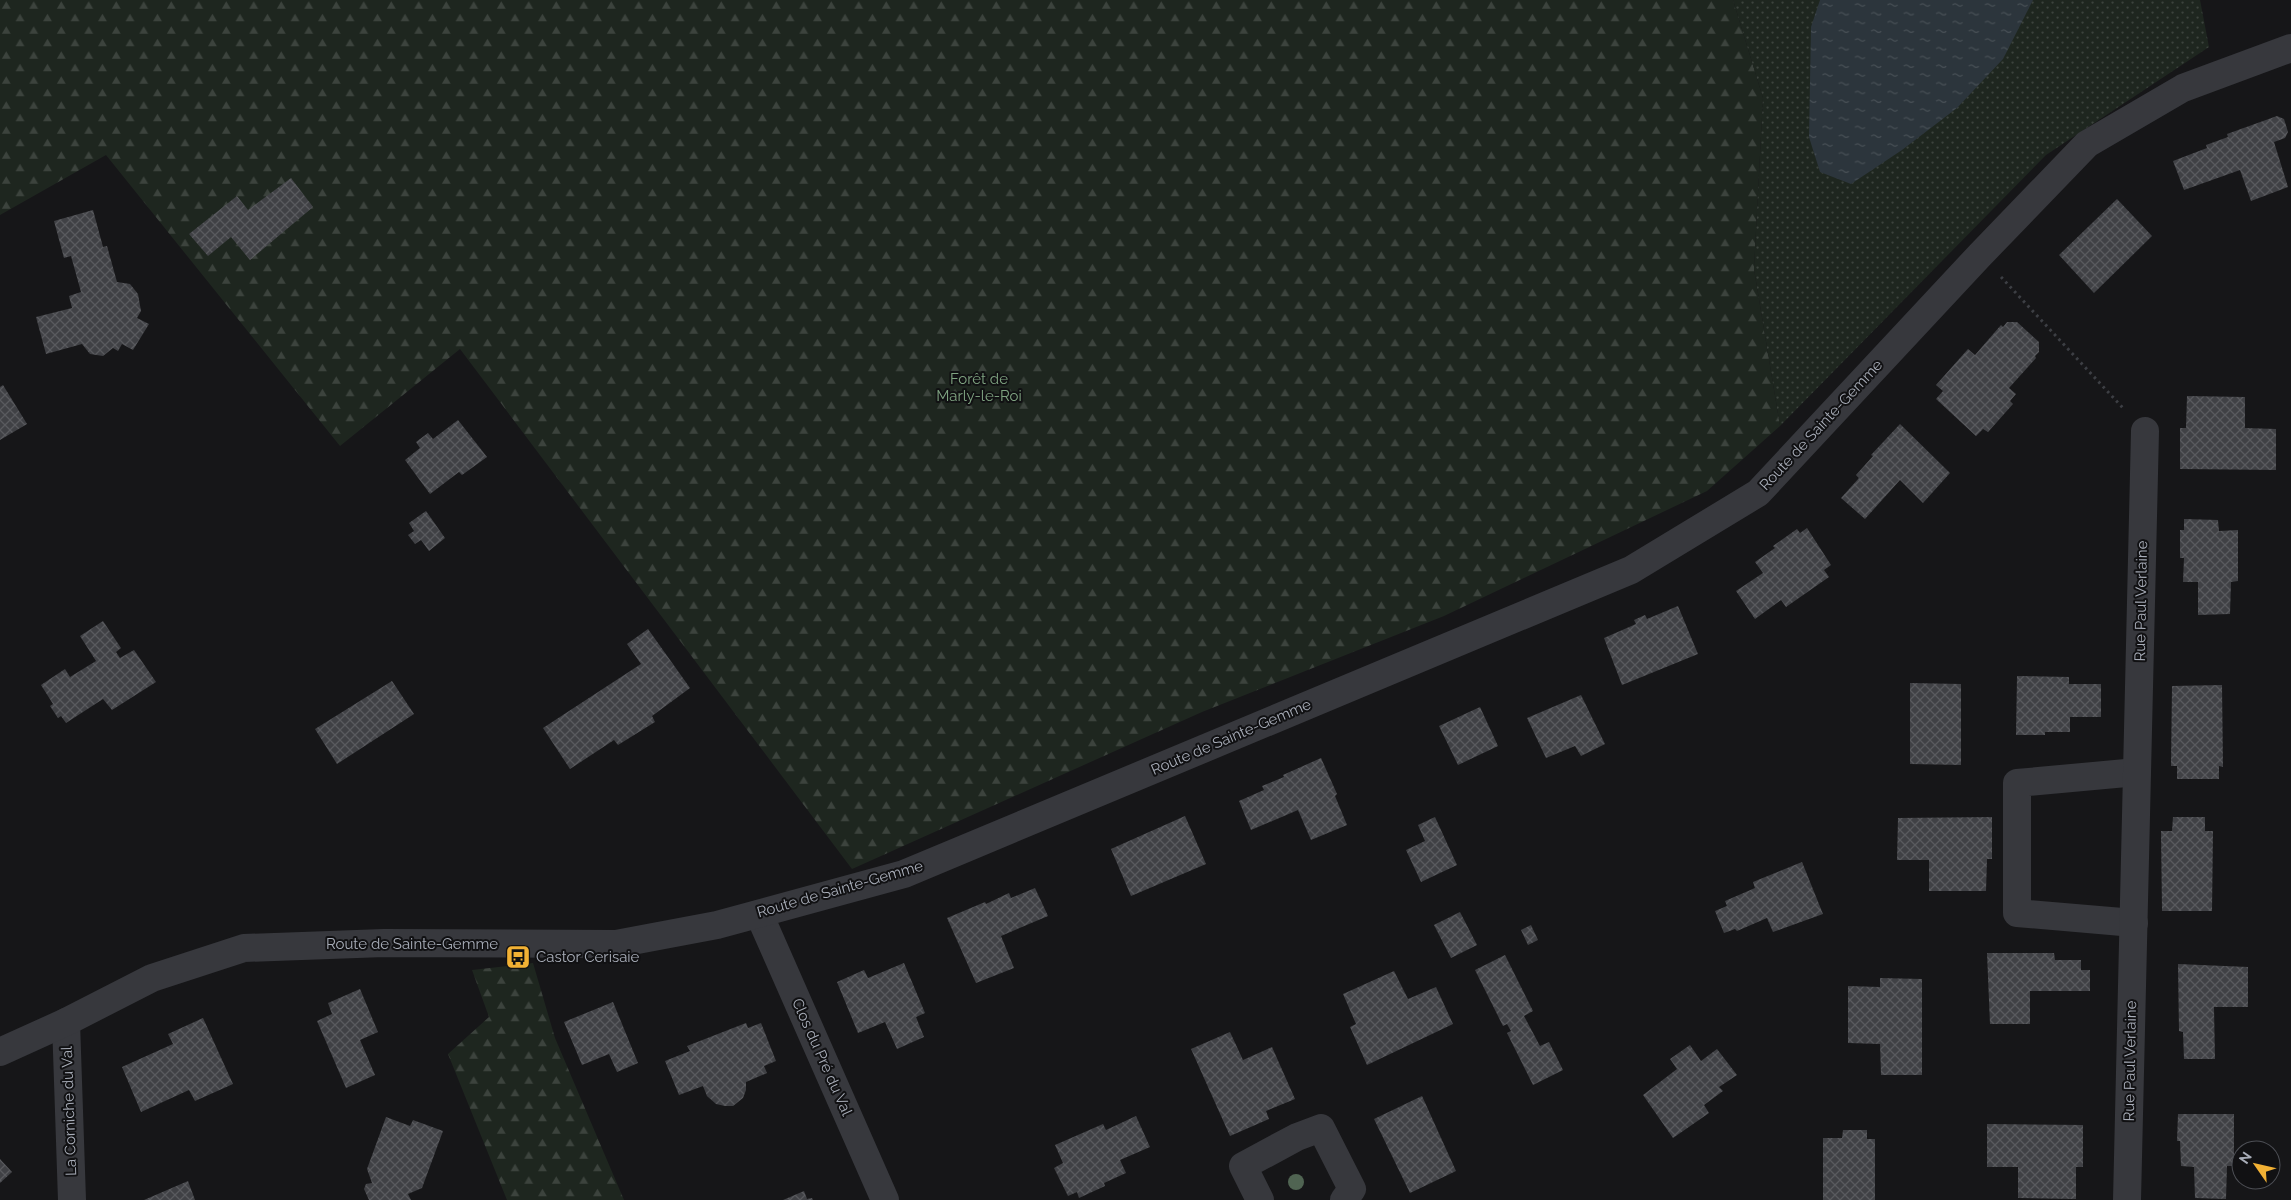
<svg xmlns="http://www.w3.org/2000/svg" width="2291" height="1200" viewBox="0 0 2291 1200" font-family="Raleway,sans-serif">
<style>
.forest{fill:url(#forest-firs)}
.park{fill:url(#park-dots)}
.water{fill:url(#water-ripples)}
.building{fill:url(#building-cross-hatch)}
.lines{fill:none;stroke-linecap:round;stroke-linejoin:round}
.path{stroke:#3d3f44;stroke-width:3;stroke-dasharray:2.5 4;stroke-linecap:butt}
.minor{stroke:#37383d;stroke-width:28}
.tree{fill:#506452}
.labels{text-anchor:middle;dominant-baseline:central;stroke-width:4;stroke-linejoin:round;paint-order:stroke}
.park-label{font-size:15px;fill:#7fa381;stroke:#111113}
.street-label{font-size:15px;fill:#a8adb8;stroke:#111113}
.poi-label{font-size:15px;fill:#a8adb8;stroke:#111113;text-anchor:start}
</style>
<defs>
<pattern id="forest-firs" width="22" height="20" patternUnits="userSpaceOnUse" patternTransform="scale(1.25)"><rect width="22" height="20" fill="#1e261f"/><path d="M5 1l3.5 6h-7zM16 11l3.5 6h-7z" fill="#3c433d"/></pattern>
<pattern id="park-dots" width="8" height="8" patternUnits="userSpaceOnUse" patternTransform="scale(1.25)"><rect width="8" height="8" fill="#1e261f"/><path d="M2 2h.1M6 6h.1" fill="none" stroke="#3c433d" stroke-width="1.8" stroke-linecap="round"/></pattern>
<pattern id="water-ripples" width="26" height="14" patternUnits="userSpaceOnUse" patternTransform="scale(1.25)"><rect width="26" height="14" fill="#2c353c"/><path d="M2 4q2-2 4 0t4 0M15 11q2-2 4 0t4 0" fill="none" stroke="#485056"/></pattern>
<pattern id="building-cross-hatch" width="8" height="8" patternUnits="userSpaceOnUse" patternTransform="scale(1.25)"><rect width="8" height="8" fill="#404145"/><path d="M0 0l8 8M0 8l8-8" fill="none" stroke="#595a5e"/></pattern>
</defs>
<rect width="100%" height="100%" fill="#161618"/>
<g class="forest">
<polygon points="0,0 1733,0 1763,98 1754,269 1780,426 1707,491 1444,616 1202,712 852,869 460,349 340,446 106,155 0,215"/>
<polygon points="533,963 555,1038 624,1200 507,1200 448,1054 489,1017 472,970"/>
</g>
<polygon class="park" points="1733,0 2200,0 2209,47 2046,155 1780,426 1754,269 1763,98"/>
<polygon class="water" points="1820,0 2033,0 2003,59 1957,108 1902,150 1851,184 1820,172 1809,137 1811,27"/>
<g class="building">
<polygon points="2277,116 2284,119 2288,132 2285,138 2274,142 2288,187 2251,201 2240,170 2184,190 2173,161 2207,148 2206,145 2228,137 2227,134"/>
<polygon points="291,178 313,207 250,260 231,237 208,256 189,234 237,196 248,210"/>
<polygon points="2117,199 2152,236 2094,293 2059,255"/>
<polygon points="93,210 103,247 107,246 117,282 130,284 138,294 141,311 137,318 149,324 133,350 122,344 118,351 113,348 103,356 90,354 82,344 46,354 36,317 72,308 69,296 81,292 71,256 64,258 54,221"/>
<polygon points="2007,322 2017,322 2039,342 2039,352 2035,356 2036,358 2009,388 2016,394 2010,401 2013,404 1988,432 1983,429 1976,436 1936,399 1943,391 1936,385 1968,349 1975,355 2001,325 2003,327"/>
<polygon points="3,385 27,424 0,440 0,387"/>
<polygon points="2187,396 2245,397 2245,428 2276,429 2276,470 2180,469 2180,428 2186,428"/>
<polygon points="458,420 487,457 462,475 459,472 430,494 405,460 420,448 416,442 428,433 433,439"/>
<polygon points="1900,424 1950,473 1923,503 1900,480 1865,519 1841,498 1859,478 1856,475 1873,456 1871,455"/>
<polygon points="426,511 445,538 429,551 421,540 415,544 408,535 414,531 409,523"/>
<polygon points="2184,519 2218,520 2219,531 2238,530 2238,581 2231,582 2230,614 2198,615 2198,582 2183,582 2184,558 2180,558 2180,530 2184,530"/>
<polygon points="1807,528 1831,565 1824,570 1829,577 1786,607 1781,600 1755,619 1736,591 1763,573 1755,562 1775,548 1773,546 1797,529 1800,533"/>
<polygon points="1678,606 1698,654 1622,685 1604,638 1636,624 1634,620 1645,615 1647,619"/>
<polygon points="103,621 121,648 116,652 120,658 134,650 156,682 112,710 103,699 66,723 61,716 58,718 50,706 53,704 41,685 65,669 70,677 96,661 80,636"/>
<polygon points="648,629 690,688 652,716 655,722 618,745 614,740 570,769 543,728 641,664 627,644"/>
<polygon points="2017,676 2069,677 2069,684 2101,684 2101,717 2070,717 2070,732 2045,732 2045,735 2016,735"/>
<polygon points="392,681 414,714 337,764 315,729"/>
<polygon points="1910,683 1961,684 1961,765 1910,764"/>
<polygon points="2222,685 2223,767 2219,766 2219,779 2177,779 2177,766 2171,766 2172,686"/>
<polygon points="1581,695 1605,744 1581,756 1575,746 1546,758 1527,718"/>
<polygon points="1480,707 1498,746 1458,765 1439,726"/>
<polygon points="1321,758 1337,794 1335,796 1347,825 1311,840 1298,810 1251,830 1239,801 1264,790 1262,786 1284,777 1283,775"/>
<polygon points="1185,816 1206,864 1131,896 1111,849"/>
<polygon points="1435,817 1457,865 1421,882 1406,850 1425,841 1418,825"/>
<polygon points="1992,817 1992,859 1987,859 1986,891 1929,891 1929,860 1897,860 1898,818"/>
<polygon points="2173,817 2205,817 2205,831 2213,831 2212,911 2162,911 2161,831 2172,831"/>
<polygon points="1802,862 1823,914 1773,932 1767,918 1737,931 1735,929 1724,933 1715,911 1727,906 1725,901 1755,888 1753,882"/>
<polygon points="1035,888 1048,916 1001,936 1014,968 976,983 947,918 985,902 986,904 1009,893 1011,898"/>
<polygon points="1460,912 1477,945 1451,958 1434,925"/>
<polygon points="1531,925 1538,940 1528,945 1521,930"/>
<polygon points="1987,953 2054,953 2055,960 2081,960 2081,970 2090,970 2090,991 2030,991 2030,1024 1990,1024"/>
<polygon points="1505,955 1533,1011 1524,1016 1540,1046 1549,1042 1563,1070 1533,1085 1507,1033 1511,1031 1507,1024 1503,1026 1475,970"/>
<polygon points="904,963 925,1013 916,1017 924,1037 897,1049 885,1022 858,1033 837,982 864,970 868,978"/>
<polygon points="2178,964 2248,967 2248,1007 2214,1007 2215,1059 2184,1059 2183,1032 2179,1031"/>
<polygon points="1394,971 1408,999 1436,987 1453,1024 1367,1065 1350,1027 1356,1024 1343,994"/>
<polygon points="1880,978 1922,979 1922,1075 1881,1075 1880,1044 1848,1043 1848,986 1880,987"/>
<polygon points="360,989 378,1032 360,1040 375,1075 346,1088 317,1021 332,1014 328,1003"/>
<polygon points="613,1002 638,1063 617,1072 609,1054 582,1065 564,1022"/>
<polygon points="203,1018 233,1084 195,1101 189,1090 141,1112 122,1067 173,1044 168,1034"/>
<polygon points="746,1023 748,1028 761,1023 776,1061 764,1066 767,1073 746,1082 746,1090 743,1098 733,1106 725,1106 716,1104 707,1096 703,1086 679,1095 665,1061 690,1051 687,1046"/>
<polygon points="1230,1032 1243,1060 1272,1047 1295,1099 1266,1111 1269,1119 1230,1136 1191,1049"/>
<polygon points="1690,1045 1701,1061 1717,1049 1737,1075 1719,1087 1723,1091 1704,1105 1709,1113 1673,1138 1643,1095 1677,1069 1670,1059"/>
<polygon points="1422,1096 1456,1171 1410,1193 1374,1119"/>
<polygon points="2178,1114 2234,1114 2234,1166 2227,1166 2226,1199 2195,1198 2194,1167 2181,1166 2180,1141 2177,1141"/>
<polygon points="1136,1116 1150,1147 1120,1160 1126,1173 1104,1183 1105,1186 1079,1198 1077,1192 1068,1196 1054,1168 1063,1163 1055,1145 1103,1124 1106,1130"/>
<polygon points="386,1117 410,1126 413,1120 443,1131 422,1188 408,1194 411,1200 369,1200 364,1189 366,1184 372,1183 367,1169"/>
<polygon points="1987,1124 2083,1125 2083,1167 2076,1167 2076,1199 2018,1198 2018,1167 1987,1167"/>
<polygon points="1843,1130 1867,1130 1867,1139 1875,1139 1875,1200 1823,1200 1823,1138 1842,1138"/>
<polygon points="0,1159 12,1172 0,1183"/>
<polygon points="188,1181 195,1200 144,1200"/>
<polygon points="804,1191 807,1199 812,1198 813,1200 783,1200"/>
</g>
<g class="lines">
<polyline class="path" points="2001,277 2123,408"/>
<g class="minor">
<polyline points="759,914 885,1200"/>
<polyline points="2134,923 2017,913 2017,783 2137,772"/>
<polyline points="66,1022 72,1200"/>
<polyline points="0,1052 66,1022 152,978 244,948 384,943 616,944 717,925 904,874 1631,570 1758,493 1980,255 2087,144 2183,88 2291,48"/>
<polyline points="1260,1200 1243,1166 1297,1137 1321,1128 1352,1189 1344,1200"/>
<polyline points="2127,1200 2145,431"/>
</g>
</g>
<circle class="tree" cx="1296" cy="1182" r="8"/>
<defs>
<symbol id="bus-square" viewBox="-11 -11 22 22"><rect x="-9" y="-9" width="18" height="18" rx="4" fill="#f2b134" stroke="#111113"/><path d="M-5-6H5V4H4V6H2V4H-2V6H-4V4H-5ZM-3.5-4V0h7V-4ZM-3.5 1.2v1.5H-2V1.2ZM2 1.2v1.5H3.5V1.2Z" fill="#111"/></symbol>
</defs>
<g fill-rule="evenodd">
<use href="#bus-square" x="504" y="943" width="28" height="28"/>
</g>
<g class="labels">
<g class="park-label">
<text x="979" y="379">Forêt de<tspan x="979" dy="17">Marly-le-Roi</tspan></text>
</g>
<g class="street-label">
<text transform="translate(1821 425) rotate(-47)">Route de Sainte-Gemme</text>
<text transform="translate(2141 601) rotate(-89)">Rue Paul Verlaine</text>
<text transform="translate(1231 737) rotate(-23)">Route de Sainte-Gemme</text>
<text transform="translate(840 889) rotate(-16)">Route de Sainte-Gemme</text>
<text x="412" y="944">Route de Sainte-Gemme</text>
<text transform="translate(822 1057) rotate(66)">Clos du Pré du Val</text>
<text transform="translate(2130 1061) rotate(-89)">Rue Paul Verlaine</text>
<text transform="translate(69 1111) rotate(-92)">La Corniche du Val</text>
</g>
<g class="poi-label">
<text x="536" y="957">Castor Cerisaie</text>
</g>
</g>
<g transform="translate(2256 1165) rotate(304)"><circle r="24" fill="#111113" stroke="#4d4f55"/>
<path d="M0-4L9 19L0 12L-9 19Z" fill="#f2b134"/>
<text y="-8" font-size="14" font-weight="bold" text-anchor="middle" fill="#a8adb8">N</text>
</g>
</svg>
